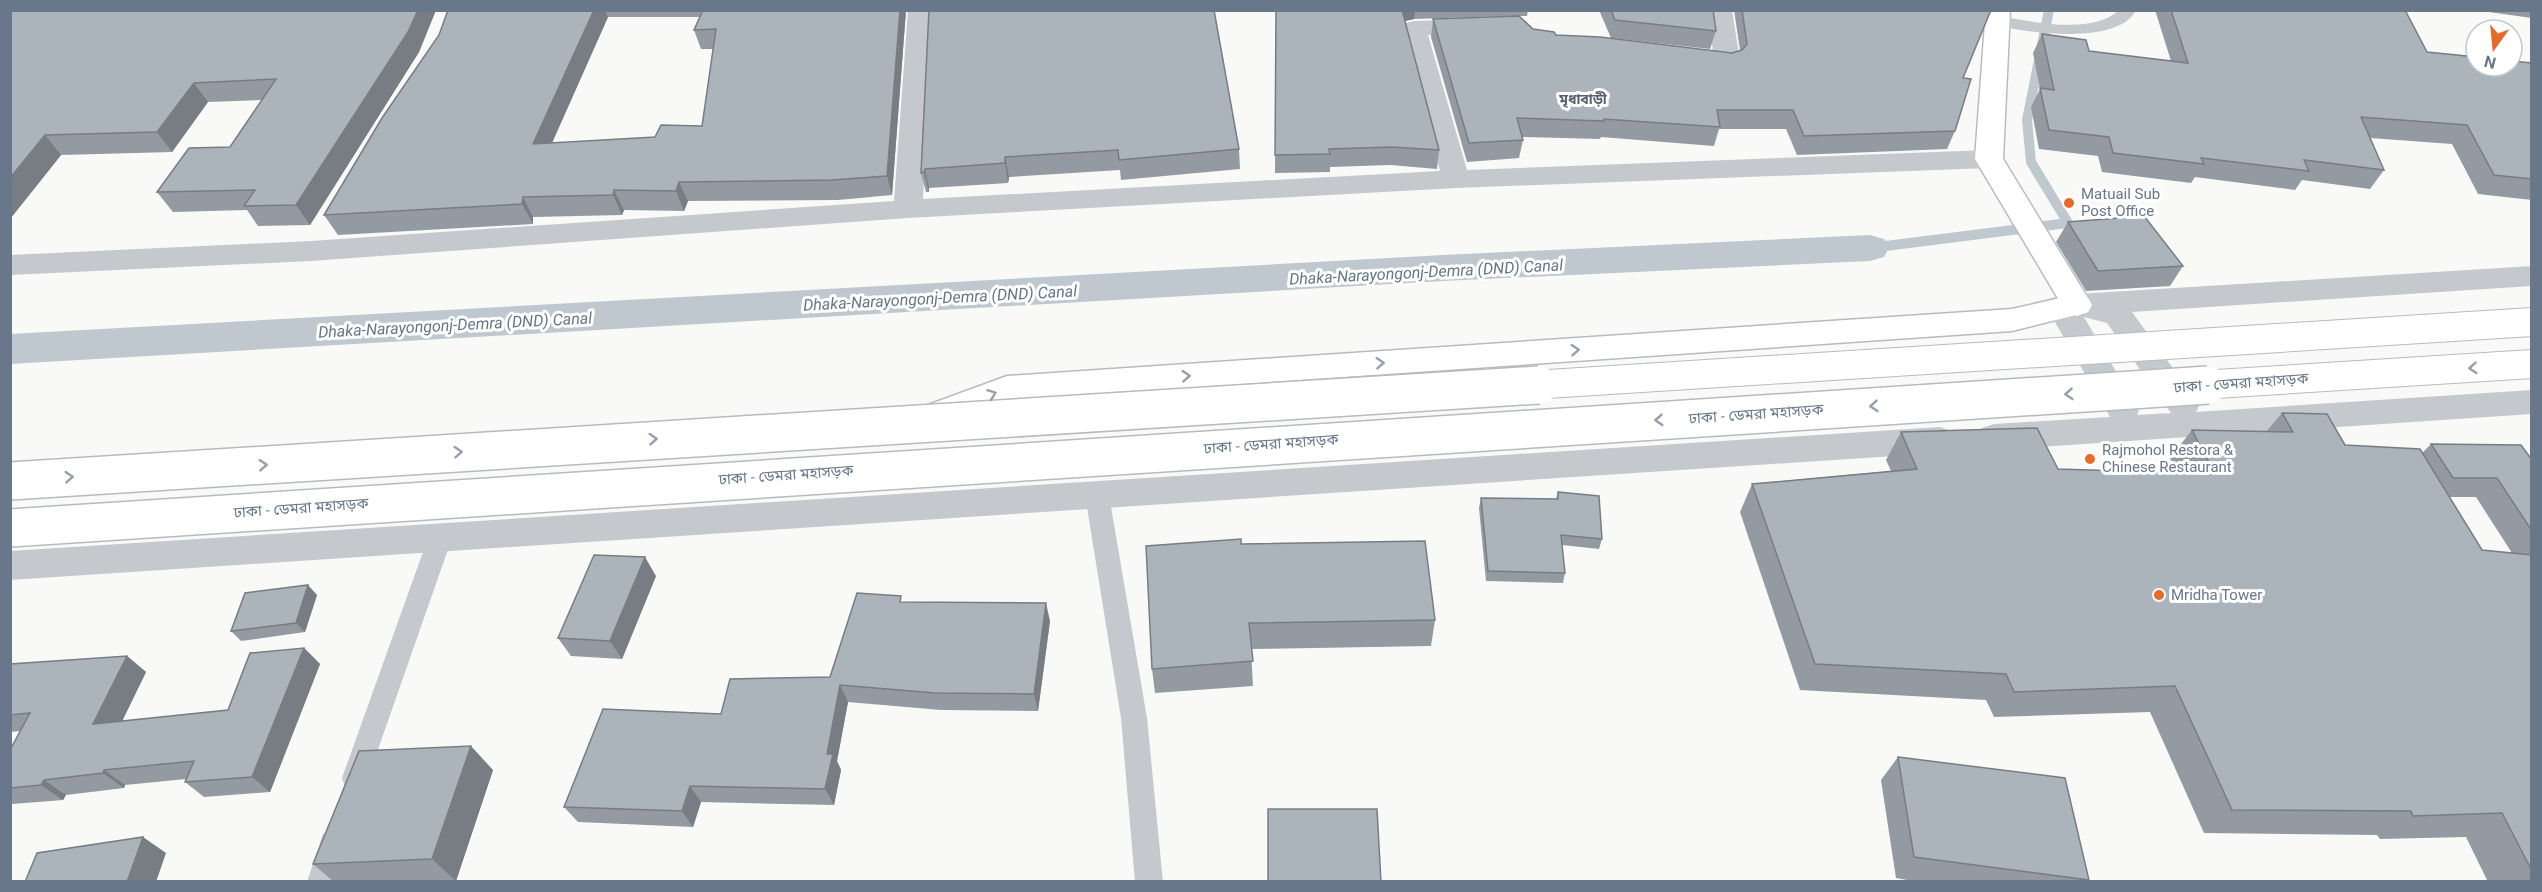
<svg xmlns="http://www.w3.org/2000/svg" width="2542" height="892" viewBox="0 0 2542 892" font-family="Roboto,'Noto Sans Bengali',sans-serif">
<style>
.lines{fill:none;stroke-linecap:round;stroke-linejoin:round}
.stream{stroke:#bfc8ce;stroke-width:10}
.canal{fill:#bfc8ce;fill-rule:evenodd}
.secondary-casing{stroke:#b8bcc2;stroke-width:3}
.primary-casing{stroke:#b6bbc0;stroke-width:3}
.service{fill:#c5c9cd;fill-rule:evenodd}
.minor{fill:#c5c9cd;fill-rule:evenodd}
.secondary{fill:#fff;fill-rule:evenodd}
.primary{fill:#fff;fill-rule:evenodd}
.primary-bridge-far1-casing{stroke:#b6bbc0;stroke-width:30;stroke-linecap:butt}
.primary-bridge-casing{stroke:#b6bbc0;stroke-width:40;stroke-linecap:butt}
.primary-bridge-far1{stroke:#fff;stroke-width:28}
.primary-bridge{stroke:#fff;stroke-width:37}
.wall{fill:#939aa1;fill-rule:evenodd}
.shaded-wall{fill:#787d83}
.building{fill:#abb3bb;stroke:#787d83;stroke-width:1.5}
.oneway{stroke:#95a0ac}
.poi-dot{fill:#e86a29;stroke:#fff;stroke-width:2}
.labels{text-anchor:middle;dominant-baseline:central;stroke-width:6;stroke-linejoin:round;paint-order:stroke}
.far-neighbourhood-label{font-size:14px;font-weight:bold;fill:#56616e;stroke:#fff}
.poi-label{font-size:15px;fill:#687789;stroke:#fff;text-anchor:start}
.street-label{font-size:15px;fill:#687789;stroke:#fff}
.water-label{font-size:16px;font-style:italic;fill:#647784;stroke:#fff}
</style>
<rect width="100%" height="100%" fill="#f9faf7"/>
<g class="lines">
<polyline class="stream" points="1870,248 2068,223 2031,162 2027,120 2049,10"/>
<polygon class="canal" points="1870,235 1884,239 1889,248 1884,257 1870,261 1443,281 10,364 10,334 1443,255"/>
<defs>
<polygon id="secondary" points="1986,10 2010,10 2003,159 2092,305 2088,312 2077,316 2066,312 1975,159"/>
<polygon id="primary" points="2077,294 2088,298 2092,305 2088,312 2012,331 1010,400 928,430 917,427 912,418 917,409 1007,376 2012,309"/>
</defs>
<use href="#secondary" class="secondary-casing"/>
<use href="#primary" class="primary-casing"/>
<g class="service">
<path d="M 2119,10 L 2136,10 C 2118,47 2022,32 1989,24 L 1987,20 L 1995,15 C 2027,21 2093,36 2119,10 Z"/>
<polygon points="1097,486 1105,489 1109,495 1147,718 1163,882 1135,882 1121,718 1085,495 1089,489"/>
<polygon points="440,528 448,531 452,538 368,778 365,787 355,790 345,787 342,778 428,538 432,531"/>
<polygon points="333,830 343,834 347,843 335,882 307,882 323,834"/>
</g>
<g class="minor">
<polygon points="908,10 932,10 923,199 1440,171 1402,28 1405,23 1414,21 1477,19 1486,21 1489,26 1486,31 1428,35 1467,170 1989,150 1999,153 2003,159 1999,165 1989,168 1456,188 908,218 311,261 10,275 10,255 311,241 894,201"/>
<path d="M 1708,10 L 1732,10 L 1740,61 L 1736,66 C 1720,70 1699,66 1683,62 L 1679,57 L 1683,52 L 1692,49 L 1713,52 Z"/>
<path d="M 2532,266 L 2532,286 L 2132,312 L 2194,397 L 2199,406 L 2196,412 L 2532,390 L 2532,414 L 1994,450 L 1982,446 L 1978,437 L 1982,428 L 1994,424 L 2110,417 L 2052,317 L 2066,298 L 2077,294 ZM 2084,317 L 2107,323 L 2171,413 L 2137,415 L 2139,411 Z"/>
<polygon points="1940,427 1952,431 1956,440 1952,449 1940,453 10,580 10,551"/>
</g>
<use href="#secondary" class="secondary"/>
<use href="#primary" class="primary"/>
<defs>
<g id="primary-bridge-far1">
<polyline points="1515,386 2532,322"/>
<polyline points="2184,386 2532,364"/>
</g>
<g id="primary-bridge">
<polyline points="10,481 1539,385"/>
<polyline points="10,528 2208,385"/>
</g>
</defs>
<use href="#primary-bridge-far1" class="primary-bridge-far1-casing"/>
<use href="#primary-bridge" class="primary-bridge-casing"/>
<use href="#primary-bridge-far1" class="primary-bridge-far1"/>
<use href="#primary-bridge" class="primary-bridge"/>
</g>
<g class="wall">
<polygon points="10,10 436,10 419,52 310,225 258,226 247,210 173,212 157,192 230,147 262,100 208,102 172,152 61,155 10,219"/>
<path d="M 448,10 L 906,10 L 892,195 L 838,200 L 688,201 L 684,211 L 624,210 L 622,215 L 533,217 L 533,224 L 338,235 L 324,215 L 439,35 ZM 608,17 L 700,17 L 694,30 L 701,49 L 713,49 L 702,126 L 655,137 L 552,143 Z"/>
<polygon points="929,10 1239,149 1240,169 1121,180 1120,170 1009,177 1008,183 929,188 929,192 926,192 921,173"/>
<polygon points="1276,10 1528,10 1527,16 1519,16 1533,29 1556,35 1732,53 1740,50 1734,10 1991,10 1963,78 1955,131 1947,149 1797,155 1786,129 1719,129 1714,146 1601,137 1600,139 1522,137 1523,140 1519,158 1467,162 1431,37 1433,19 1503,16 1414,19 1405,21 1439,150 1437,169 1391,165 1330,167 1330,172 1275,173"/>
<polygon points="1599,10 1713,10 1716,31 1710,49 1611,38"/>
<polygon points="2155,10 2405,10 2427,52 2532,63 2532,200 2478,194 2452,144 2370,138 2384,170 2370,189 2302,180 2295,190 2195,177 2191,183 2102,172 2098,156 2039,149 2031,107 2040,89 2033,53 2042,34 2089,51 2171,61"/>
<polygon points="2474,10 2532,10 2532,18"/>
<polygon points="2068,222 2183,266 2170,286 2086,291 2056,242"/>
<path d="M 2282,413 L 2345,445 L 2422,453 L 2431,444 L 2532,460 L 2532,882 L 2488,882 L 2466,837 L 2380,839 L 2377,835 L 2204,833 L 2150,712 L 1994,717 L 1986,700 L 1800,690 L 1740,512 L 1752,484 L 1891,471 L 1886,460 L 1901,432 L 2058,469 L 2178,473 L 2170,458 L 2192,430 L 2266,432 ZM 2449,497 L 2476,497 L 2512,553 L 2482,550 Z"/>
<polygon points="1558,492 1602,539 1599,549 1562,545 1565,573 1563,583 1486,581 1479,508 1481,498 1556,499"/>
<polygon points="1241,544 1435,620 1431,646 1251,649 1253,686 1155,693 1152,669"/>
<polygon points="656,576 622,659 571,656 558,638"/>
<polygon points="317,595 305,632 241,641 231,631"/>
<polygon points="1050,621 1038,711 941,710 848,702 837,761 841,770 834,805 701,802 693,827 578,822 564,807 721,714 830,677"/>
<polygon points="304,648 320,664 270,792 204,797 185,782 186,779 125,785 124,788 66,795 63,800 12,804 10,803 10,750 20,731 10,732 10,664 127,656 146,672 122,721 228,710"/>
<polygon points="1898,757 2089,880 2087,882 1918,882 1896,878 1881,780"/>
<polygon points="493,770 456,881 334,882 313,864"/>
</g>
<g class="shaded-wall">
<polygon points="418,10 436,10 419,52 310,225 296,205"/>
<polygon points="594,10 605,10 608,17 543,163 533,144"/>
<polygon points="900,10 906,10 892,195 887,176"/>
<polygon points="1401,10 1415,10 1414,19 1405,21"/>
<polygon points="194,83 208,102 172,152 157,132"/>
<polygon points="45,135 61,155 10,219 10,178"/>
<polygon points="1005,157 1009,177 1008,183 1005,163"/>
<polygon points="925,169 929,188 929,192 924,172"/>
<polygon points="679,182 688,201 684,211 676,191"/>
<polygon points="614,190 624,210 622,215 613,195"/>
<polygon points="523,197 533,217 533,224 522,204"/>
<polygon points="645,557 656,576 622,659 610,641"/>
<polygon points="308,585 317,595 305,632 296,623"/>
<polygon points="1046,603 1050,621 1038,711 1034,694"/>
<polygon points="304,648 320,664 270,792 252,777"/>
<polygon points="127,656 146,672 113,740 93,724"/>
<polygon points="840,685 848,702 837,761 841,770 834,805 825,789 827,754"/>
<polygon points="471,746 493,770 456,881 432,859"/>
<polygon points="104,770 125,785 124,788 103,773"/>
<polygon points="44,780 66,795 63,800 41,785"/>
<polygon points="690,786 701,802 693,827 682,811"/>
<polygon points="143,837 166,853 156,882 127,882"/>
</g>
<g class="building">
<polygon points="10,10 418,10 408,32 296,205 244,206 255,190 157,192 189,148 230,147 276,79 194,83 157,132 45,135 10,178"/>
<polygon points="448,10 594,10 533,144 655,137 661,125 702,126 716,29 694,30 703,10 900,10 887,176 832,180 679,182 676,191 614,190 613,195 523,197 522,204 324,215 382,118 439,35"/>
<polygon points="929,10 1214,10 1239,149 1119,160 1118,150 1005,157 1005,163 925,169 924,172 921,173"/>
<polygon points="1276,10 1402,10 1439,150 1392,147 1329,149 1330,154 1275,155"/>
<polygon points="1611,10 1713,10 1716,31 1615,20"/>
<polygon points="1742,10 1991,10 1963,78 1971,79 1955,131 1804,136 1793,110 1717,110 1720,127 1604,119 1604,121 1517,118 1523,140 1469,143 1433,19 1519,16 1533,29 1554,32 1556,35 1600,37 1732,53 1742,50 1747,44"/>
<polygon points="2171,10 2405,10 2427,52 2476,57 2476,66 2512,66 2512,61 2532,63 2532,179 2494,175 2467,125 2361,117 2384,170 2304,160 2309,171 2201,158 2204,164 2113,153 2109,137 2049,130 2040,88 2054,90 2042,34 2086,40 2089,51 2188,63"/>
<polygon points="2144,216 2183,266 2098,271 2068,222"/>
<polygon points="2282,413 2327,414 2345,445 2420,449 2482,550 2532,555 2532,871 2502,813 2413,816 2411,811 2232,810 2175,686 2014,692 2006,674 1815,664 1752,484 1917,469 1901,432 2037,428 2058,469 2215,474 2192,430 2293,432"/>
<polygon points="2431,444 2521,445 2532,460 2532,531 2497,478 2453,478"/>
<polygon points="1558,492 1599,496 1602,539 1561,535 1565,573 1488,571 1481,498 1558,499"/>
<polygon points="1241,539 1241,544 1425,541 1435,620 1249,623 1253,661 1152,669 1146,546"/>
<polygon points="594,555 645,557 610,641 558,638"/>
<polygon points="308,585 296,623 231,631 245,593"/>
<polygon points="857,593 901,596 900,602 1046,603 1034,694 935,693 840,685 827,754 833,754 825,789 690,786 682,811 564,807 603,709 721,714 730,679 830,677"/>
<polygon points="304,648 252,777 185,782 194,761 104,770 103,773 44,780 41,785 10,788 10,750 30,713 10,715 10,664 127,656 93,724 228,710 250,653"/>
<polygon points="471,746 432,859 313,864 359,751"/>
<polygon points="1898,757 2065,778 2089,880 1914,857"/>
<polygon points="1268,809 1377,809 1381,882 1268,882"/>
<polygon points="143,837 127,882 25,882 37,853"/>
</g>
<defs><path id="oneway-chevron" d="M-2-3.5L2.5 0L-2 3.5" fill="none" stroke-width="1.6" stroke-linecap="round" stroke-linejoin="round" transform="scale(1.5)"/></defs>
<g class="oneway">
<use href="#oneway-chevron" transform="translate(1575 350) rotate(-4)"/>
<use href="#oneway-chevron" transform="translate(1380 363) rotate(-4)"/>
<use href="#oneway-chevron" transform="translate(2473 368) rotate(176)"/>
<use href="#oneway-chevron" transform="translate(1186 376) rotate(-4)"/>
<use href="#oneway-chevron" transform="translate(992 394) rotate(-21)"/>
<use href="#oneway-chevron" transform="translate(2069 394) rotate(176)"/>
<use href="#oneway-chevron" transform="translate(1874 406) rotate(176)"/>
<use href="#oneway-chevron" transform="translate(1659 420) rotate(176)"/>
<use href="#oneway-chevron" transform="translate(653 439) rotate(-4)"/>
<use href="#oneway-chevron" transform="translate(458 452) rotate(-4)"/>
<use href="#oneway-chevron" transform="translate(263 465) rotate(-4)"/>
<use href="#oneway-chevron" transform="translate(69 477) rotate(-4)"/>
</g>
<g class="poi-dot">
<circle cx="2069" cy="203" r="6"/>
<circle cx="2090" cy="459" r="6"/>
<circle cx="2159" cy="595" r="6"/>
</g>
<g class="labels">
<g class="far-neighbourhood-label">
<text x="1583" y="99">মৃধাবাড়ী</text>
</g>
<g class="poi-label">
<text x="2081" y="194">Matuail Sub<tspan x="2081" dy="17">Post Office</tspan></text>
<text x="2102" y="450">Rajmohol Restora &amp;<tspan x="2102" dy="17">Chinese Restaurant</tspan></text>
<text x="2171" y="595">Mridha Tower</text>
</g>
<g class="street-label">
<text transform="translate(2241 383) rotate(-4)">ঢাকা - ডেমরা মহাসড়ক</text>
<text transform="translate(1756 414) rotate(-4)">ঢাকা - ডেমরা মহাসড়ক</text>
<text transform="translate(1271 444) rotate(-4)">ঢাকা - ডেমরা মহাসড়ক</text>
<text transform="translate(786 475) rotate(-4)">ঢাকা - ডেমরা মহাসড়ক</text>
<text transform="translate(301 508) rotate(-4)">ঢাকা - ডেমরা মহাসড়ক</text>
</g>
<g class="water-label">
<text transform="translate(1426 272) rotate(-3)">Dhaka-Narayongonj-Demra (DND) Canal</text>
<text transform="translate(940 298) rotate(-3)">Dhaka-Narayongonj-Demra (DND) Canal</text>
<text transform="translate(455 325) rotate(-3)">Dhaka-Narayongonj-Demra (DND) Canal</text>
</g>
</g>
<rect width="2542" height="892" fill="none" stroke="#687789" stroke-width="24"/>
<g transform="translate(2494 48) rotate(195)"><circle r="28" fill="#ffffff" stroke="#c3c9d0" stroke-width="1.5"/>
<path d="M0-4.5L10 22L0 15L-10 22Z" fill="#e86a29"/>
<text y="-9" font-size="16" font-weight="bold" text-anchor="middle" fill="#687789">N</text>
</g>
</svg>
